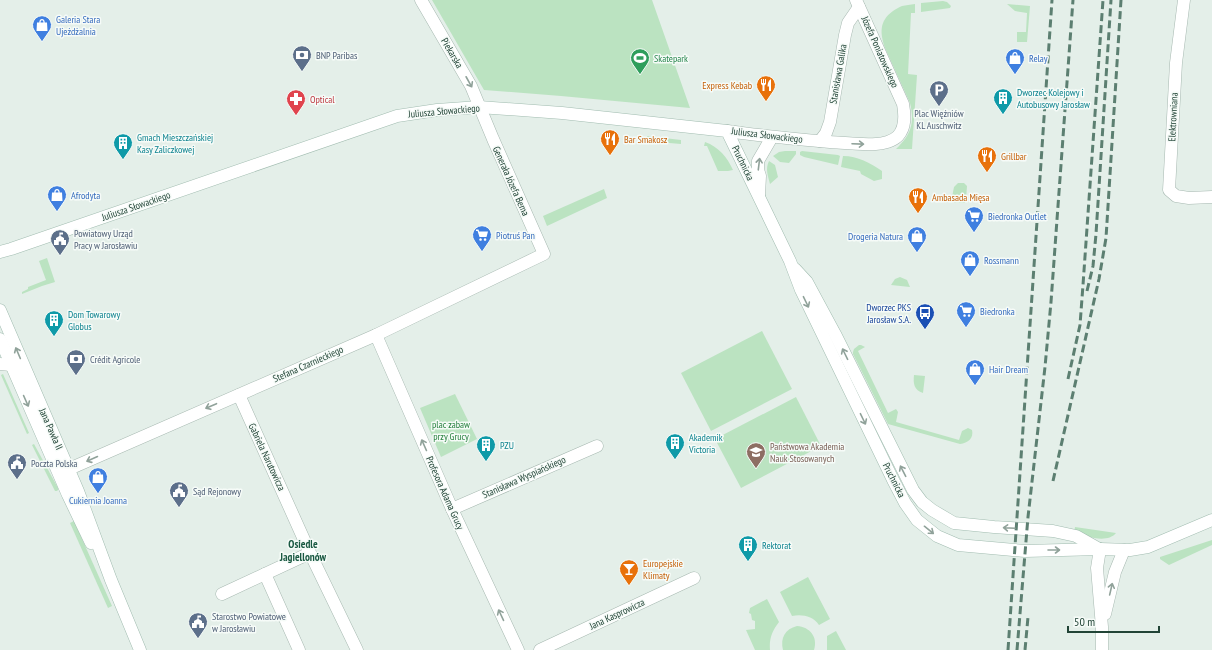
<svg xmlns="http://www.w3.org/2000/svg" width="1212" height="650" viewBox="0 0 1212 650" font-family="'PT Sans Narrow',sans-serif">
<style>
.green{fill:#bbe3c1}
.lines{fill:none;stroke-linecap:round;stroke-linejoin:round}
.street-casing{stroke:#a6b8b0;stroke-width:13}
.secondary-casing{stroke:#a1bcb0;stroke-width:13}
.street{stroke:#fff;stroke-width:12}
.secondary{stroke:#fff;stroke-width:12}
.rail{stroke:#5c7f71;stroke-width:3;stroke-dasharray:8 4;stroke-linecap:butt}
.oneway{stroke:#90a29a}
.labels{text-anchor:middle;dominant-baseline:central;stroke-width:3;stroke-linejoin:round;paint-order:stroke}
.shop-label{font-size:10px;fill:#366cbe;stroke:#f6fbf8;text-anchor:start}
.street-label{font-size:10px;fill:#214436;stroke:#f6fbf8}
.service-label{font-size:10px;fill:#4e5e75;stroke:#f6fbf8;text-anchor:start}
.leisure-label{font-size:10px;fill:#27864d;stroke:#f6fbf8;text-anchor:start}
.food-label{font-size:10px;fill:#c56008;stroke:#f6fbf8;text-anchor:start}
.culture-label{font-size:10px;fill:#0d838f;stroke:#f6fbf8;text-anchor:start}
.health-label{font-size:10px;fill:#be3a42;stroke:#f6fbf8;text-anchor:start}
.transit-label{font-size:10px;fill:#164399;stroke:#f6fbf8;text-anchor:end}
.park-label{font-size:10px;fill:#26803e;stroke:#f6fbf8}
.education-label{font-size:10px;fill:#785e54;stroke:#f6fbf8;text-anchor:start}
.neighbourhood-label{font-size:11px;font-weight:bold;fill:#1a5942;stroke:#f6fbf8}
</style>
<rect width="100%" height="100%" fill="#e4efe9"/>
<g class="green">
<polygon points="432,0 652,0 690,108 561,96 484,90"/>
<polygon points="943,1 947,2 951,6 950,8 921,12 921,3"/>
<path d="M 915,4 L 915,13 L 911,13 L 908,74 L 917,75 L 912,149 L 896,149 C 911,135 915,123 910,103 L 885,48 C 880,33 879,21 893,11 C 896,9 899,7 902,6 C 906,5 910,5 915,4 Z"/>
<polygon points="1007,4 1030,6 1027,42 1017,42 1017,32 1026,32 1027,13 1015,11"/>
<polygon points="647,136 681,140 681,144 646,141"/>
<path d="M 705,142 C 719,147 727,157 733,170 L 728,171 L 718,171 L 707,146 L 704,146 Z"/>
<polygon points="785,151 796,151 796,154 789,163 780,162 773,156 779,152"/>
<polygon points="802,151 838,155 840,156 838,165 804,157 800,155 800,152"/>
<path d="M 843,156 C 858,156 870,163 882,171 L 882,179 L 874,181 L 861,174 L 860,171 L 841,167 Z"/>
<path d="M 769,161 L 775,165 L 778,177 L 770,184 C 768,176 765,169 769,161 Z"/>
<polygon points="958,183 964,183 967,186 966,200 965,203 951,202 954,187"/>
<polygon points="604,189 607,198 547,226 543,216"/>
<polygon points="47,258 55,282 42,286 22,294 22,292 28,289 28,287 46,280 39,261"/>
<polygon points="900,277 907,280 910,287 891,285 895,279"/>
<polygon points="762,331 792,389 711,431 681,373"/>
<path d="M 859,345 L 861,345 L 865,347 L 858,351 L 888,413 L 896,409 L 898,412 L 896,422 L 959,440 L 962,431 L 968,428 L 972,430 C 974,438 968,443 960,444 L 888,424 L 853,354 L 853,352 L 854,349 Z"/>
<polygon points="3,374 29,433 27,434 1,375"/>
<path d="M 914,375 L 925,376 L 923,393 C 914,390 913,384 914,375 Z"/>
<polygon points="455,394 477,439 441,457 420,408"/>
<polygon points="796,397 821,446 741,488 715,439"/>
<polygon points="34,444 58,488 58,490 57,491 55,491 32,445"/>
<polygon points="74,521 112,606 108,608 70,523"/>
<path d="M 1075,527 L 1116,533 C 1107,544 1086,536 1074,533 Z"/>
<polygon points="1212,540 1212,545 1169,565 1160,559 1160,557"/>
<path d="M 808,577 L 830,619 L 819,625 C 813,616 802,614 792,616 L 780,592 Z"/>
<path d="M 767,599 L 779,622 C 772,631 769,639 770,650 L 755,650 L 746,630 L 755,629 L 755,621 L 752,620 L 751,614 L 749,613 L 750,608 Z"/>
<path d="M 797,626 C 810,627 818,637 814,650 L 783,650 C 780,638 785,629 797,626 Z"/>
<polygon points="836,631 846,650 827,650 827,636"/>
</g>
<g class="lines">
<defs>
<g id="street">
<polyline points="1184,0 1176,63 1169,190 1176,196 1189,198 1212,197"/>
<path d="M 727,131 C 761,136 795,139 830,142 C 845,143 861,145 876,144 C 883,144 893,141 898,136 C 906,127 905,115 903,104 L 856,0"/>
<polyline points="820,141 826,133 830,122 845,35 848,23 859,7"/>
<polyline points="759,195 760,176 758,170 758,161 772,137"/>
<polyline points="376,335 452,509 518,650"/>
<polyline points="0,364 11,365"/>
<polyline points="239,395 310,553 357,650"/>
<polyline points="69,469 376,335 544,254 493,139 471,86 421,0"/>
<polyline points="452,509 597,446"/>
<polyline points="1100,549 1097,568 1102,627 1102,650"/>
<polyline points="265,574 299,650"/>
<polyline points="222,594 310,553"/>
<polyline points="1105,614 1115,572 1124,550"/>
<polyline points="540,650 694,578"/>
</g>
<g id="secondary">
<polyline points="0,252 11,249 397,116 437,110 479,107 562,113 727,131 790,261 801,290 893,480 905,503 917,520 937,536 958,545 1025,551 1100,549 1130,550 1148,547 1212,520"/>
<polyline points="795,269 807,282 835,334 913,490 922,502 932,510 954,523 994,527 1053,531 1076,536 1099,549"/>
<polyline points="0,310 78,491 111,580 140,650"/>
<polyline points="0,339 68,495 91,543"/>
</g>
</defs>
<use href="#street" class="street-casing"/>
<use href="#secondary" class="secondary-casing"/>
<use href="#street" class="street"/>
<use href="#secondary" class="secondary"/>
<g class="rail">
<polyline points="1087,291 1093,266 1096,234 1111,0"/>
<polyline points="1068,379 1080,325 1083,285 1103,0"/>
<polyline points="1053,481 1099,279 1106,238 1121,0"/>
<polyline points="1008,650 1052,0"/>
<polyline points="1017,650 1028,517 1045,367 1051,302 1073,0"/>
<polyline points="1025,650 1028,617"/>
</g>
</g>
<defs><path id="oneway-shaft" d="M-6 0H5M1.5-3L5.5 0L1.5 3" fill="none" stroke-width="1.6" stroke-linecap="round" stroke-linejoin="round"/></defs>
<g class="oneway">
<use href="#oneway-shaft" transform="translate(469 82) rotate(61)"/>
<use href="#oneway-shaft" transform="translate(858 144) rotate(2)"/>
<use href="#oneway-shaft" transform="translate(759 164) rotate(-83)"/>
<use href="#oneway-shaft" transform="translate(806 302) rotate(64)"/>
<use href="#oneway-shaft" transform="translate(18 353) rotate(-113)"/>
<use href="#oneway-shaft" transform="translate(845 354) rotate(-116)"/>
<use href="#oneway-shaft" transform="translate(26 401) rotate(66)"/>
<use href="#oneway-shaft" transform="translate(211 406) rotate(157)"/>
<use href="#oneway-shaft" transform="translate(863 419) rotate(64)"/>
<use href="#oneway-shaft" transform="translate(424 445) rotate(-114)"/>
<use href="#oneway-shaft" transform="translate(92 459) rotate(156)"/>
<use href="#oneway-shaft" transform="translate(903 471) rotate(-117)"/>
<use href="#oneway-shaft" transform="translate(1009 528) rotate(-177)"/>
<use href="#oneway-shaft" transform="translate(929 530) rotate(39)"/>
<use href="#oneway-shaft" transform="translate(1054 550)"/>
<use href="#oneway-shaft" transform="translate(1111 589) rotate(-77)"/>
<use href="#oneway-shaft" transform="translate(501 615) rotate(-115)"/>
</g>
<defs>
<symbol id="shop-pin" viewBox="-11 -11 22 30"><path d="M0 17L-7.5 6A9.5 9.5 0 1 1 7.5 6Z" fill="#3f7fe0" stroke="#f6fbf8"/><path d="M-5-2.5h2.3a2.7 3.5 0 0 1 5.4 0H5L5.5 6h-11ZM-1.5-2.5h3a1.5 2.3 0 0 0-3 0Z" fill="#fff"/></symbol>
<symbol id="bank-pin" viewBox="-11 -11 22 30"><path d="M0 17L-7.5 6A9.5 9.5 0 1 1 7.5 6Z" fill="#5c6f8a" stroke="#f6fbf8"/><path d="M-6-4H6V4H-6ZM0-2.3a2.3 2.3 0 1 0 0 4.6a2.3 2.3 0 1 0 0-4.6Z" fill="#fff"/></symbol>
<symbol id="stadium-pin" viewBox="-11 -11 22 30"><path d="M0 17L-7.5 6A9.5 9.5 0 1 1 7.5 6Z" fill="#2e9e5b" stroke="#f6fbf8"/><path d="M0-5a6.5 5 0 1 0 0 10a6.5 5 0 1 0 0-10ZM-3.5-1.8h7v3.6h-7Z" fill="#fff"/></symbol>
<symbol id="restaurant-pin" viewBox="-11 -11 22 30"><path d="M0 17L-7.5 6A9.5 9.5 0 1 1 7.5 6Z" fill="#e8710a" stroke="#f6fbf8"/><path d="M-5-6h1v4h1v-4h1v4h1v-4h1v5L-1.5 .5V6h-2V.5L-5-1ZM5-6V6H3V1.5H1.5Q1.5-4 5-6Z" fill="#fff"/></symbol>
<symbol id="parking-pin" viewBox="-11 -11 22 30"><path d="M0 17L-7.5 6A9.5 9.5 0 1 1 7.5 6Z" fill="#5c6f8a" stroke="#f6fbf8"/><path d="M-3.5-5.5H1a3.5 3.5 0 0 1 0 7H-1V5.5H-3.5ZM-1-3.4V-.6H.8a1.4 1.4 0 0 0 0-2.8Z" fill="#fff"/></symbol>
<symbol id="building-pin" viewBox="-11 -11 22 30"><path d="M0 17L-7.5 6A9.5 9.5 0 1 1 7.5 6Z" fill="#0f9aa8" stroke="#f6fbf8"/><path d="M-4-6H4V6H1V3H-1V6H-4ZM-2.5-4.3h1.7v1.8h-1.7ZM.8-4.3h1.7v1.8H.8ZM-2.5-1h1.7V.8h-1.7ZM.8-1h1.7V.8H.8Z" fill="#fff"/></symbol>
<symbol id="pharmacy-pin" viewBox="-11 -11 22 30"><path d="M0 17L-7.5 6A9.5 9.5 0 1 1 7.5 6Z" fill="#e0444e" stroke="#f6fbf8"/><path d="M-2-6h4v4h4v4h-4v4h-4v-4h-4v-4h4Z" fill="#fff"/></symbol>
<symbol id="supermarket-pin" viewBox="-11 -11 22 30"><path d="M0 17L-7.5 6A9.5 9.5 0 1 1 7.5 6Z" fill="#3f7fe0" stroke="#f6fbf8"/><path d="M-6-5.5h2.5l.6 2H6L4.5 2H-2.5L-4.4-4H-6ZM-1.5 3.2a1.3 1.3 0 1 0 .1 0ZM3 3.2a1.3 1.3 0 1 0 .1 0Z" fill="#fff"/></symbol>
<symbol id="civic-pin" viewBox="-11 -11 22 30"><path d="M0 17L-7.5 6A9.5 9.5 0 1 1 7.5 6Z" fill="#5c6f8a" stroke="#f6fbf8"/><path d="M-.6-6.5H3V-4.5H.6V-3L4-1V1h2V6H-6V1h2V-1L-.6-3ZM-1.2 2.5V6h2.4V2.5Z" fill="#fff"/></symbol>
<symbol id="bus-pin" viewBox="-11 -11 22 30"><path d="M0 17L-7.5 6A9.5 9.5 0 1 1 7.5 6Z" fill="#1a4fb4" stroke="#f6fbf8"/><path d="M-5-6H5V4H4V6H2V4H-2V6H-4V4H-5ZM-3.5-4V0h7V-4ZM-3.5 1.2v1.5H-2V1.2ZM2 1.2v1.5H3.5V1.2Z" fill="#fff"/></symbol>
<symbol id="university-pin" viewBox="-11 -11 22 30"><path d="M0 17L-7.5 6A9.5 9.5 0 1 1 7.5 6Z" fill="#8d6e63" stroke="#f6fbf8"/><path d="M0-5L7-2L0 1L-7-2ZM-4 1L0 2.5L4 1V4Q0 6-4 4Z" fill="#fff"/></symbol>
<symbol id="bar-pin" viewBox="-11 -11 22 30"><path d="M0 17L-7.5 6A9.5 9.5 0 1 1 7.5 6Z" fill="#e8710a" stroke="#f6fbf8"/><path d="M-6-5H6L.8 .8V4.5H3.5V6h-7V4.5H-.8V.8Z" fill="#fff"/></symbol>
</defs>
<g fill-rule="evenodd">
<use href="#shop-pin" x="31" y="14" width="22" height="30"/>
<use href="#bank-pin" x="291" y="44" width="22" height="30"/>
<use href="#stadium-pin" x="629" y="47" width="22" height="30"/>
<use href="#shop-pin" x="1004" y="47" width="22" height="30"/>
<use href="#restaurant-pin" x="755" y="74" width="22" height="30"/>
<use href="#parking-pin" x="928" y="79" width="22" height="30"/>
<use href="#building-pin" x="992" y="87" width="22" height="30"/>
<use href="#pharmacy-pin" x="285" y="88" width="22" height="30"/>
<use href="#restaurant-pin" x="599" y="128" width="22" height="30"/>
<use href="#building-pin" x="112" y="132" width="22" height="30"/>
<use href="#restaurant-pin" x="976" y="145" width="22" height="30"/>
<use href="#shop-pin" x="46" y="184" width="22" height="30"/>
<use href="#restaurant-pin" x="907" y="186" width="22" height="30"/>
<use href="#supermarket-pin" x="963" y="205" width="22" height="30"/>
<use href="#supermarket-pin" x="471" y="224" width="22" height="30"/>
<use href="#shop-pin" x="906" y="225" width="22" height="30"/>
<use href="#civic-pin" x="49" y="228" width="22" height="30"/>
<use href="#shop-pin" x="959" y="249" width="22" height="30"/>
<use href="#supermarket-pin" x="955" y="300" width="22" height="30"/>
<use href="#bus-pin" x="914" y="302" width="22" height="30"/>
<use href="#building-pin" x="43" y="309" width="22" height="30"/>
<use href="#bank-pin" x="65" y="348" width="22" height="30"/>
<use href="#shop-pin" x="964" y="358" width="22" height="30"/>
<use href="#building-pin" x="664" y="432" width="22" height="30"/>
<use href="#building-pin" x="475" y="434" width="22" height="30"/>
<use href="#university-pin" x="745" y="441" width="22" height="30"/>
<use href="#civic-pin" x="6" y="452" width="22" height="30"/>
<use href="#shop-pin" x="87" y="466" width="22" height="30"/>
<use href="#civic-pin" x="168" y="480" width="22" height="30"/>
<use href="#building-pin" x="737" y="534" width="22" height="30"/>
<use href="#bar-pin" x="618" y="558" width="22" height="30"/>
<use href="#civic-pin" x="187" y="611" width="22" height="30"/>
</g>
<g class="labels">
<g class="shop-label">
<text x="56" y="19">Galeria Stara<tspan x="56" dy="12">Ujeżdżalnia</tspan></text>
<text x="1029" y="58">Relay</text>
<text x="71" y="195">Afrodyta</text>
<text x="988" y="216">Biedronka Outlet</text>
<text x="496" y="235">Piotruś Pan</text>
<text x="903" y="236" text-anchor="end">Drogeria Natura</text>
<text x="984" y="260">Rossmann</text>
<text x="980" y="311">Biedronka</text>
<text x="989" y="369">Hair Dream</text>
<text x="98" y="500" text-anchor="middle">Cukiernia Joanna</text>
</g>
<g class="street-label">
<text transform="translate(880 52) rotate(66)">Józefa Poniatowskiego</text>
<text transform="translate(452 53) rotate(60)">Piekarska</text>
<text transform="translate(838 74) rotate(-80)">Stanisława Galika</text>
<text transform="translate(444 111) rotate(-5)">Juliusza Słowackiego</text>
<text transform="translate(1173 117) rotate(-87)">Elektrowniana</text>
<text transform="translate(767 135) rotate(7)">Juliusza Słowackiego</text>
<text transform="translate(743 163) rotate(64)">Pruchnicka</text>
<text transform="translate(511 181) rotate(66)">Generała Józefa Bema</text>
<text transform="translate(136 206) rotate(-19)">Juliusza Słowackiego</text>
<text transform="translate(308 364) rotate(-24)">Stefana Czarnieckiego</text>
<text transform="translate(51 429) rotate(66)">Jana Pawła II</text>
<text transform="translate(267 457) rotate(65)">Gabriela Narutowicza</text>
<text transform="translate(524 477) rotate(-24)">Stanisława Wyspiańskiego</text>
<text transform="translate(894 480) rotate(63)">Pruchnicka</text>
<text transform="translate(445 493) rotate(66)">Profesora Adama Grucy</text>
<text transform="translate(617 614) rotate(-25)">Jana Kasprowicza</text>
</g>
<g class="service-label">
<text x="316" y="55">BNP Paribas</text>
<text x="939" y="113" text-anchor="middle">Plac Więźniów<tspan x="939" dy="12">KL Auschwitz</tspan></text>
<text x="74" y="233">Powiatowy Urząd<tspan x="74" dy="12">Pracy w Jarosławiu</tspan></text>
<text x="90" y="359">Crédit Agricole</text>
<text x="31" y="463">Poczta Polska</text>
<text x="193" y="491">Sąd Rejonowy</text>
<text x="212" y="616">Starostwo Powiatowe<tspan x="212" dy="12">w Jarosławiu</tspan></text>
</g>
<g class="leisure-label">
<text x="654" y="58">Skatepark</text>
</g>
<g class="food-label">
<text x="752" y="85" text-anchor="end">Express Kebab</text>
<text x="624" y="139">Bar Smakosz</text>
<text x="1001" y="156">Grillbar</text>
<text x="932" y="197">Ambasada Mięsa</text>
<text x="643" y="563">Europejskie<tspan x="643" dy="12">Klimaty</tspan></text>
</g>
<g class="culture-label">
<text x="1017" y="92">Dworzec Kolejowy i<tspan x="1017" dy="12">Autobusowy Jarosław</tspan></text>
<text x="137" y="137">Gmach Mieszczańskiej<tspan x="137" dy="12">Kasy Zaliczkowej</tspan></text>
<text x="68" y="314">Dom Towarowy<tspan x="68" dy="12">Globus</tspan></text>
<text x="689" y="437">Akademik<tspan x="689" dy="12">Victoria</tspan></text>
<text x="500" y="445">PZU</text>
<text x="762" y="545">Rektorat</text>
</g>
<g class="health-label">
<text x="310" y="99">Optical</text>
</g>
<g class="transit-label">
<text x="911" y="307">Dworzec PKS<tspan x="911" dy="12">Jarosław S.A.</tspan></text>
</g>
<g class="park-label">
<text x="451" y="424">plac zabaw<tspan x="451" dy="12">przy Grucy</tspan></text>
</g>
<g class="education-label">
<text x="770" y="446">Państwowa Akademia<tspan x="770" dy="12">Nauk Stosowanych</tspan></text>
</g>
<g class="neighbourhood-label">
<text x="303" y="544">Osiedle<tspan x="303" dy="13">Jagiellonów</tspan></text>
</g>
</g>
<path d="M1068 626v6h91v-6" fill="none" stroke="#214436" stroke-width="2"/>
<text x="1074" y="626" font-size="12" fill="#214436" stroke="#f6fbf8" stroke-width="3" paint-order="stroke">50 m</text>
</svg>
